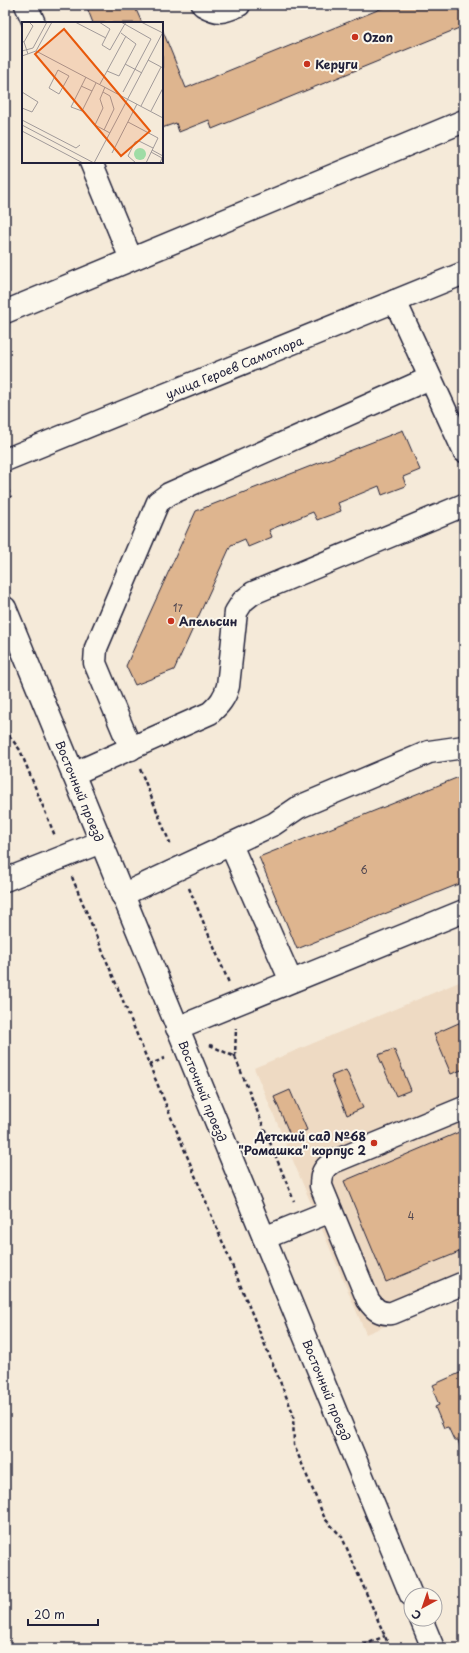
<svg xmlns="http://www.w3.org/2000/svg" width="469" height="1653" viewBox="0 0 469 1653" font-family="'Playpen Sans',sans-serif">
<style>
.built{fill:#eedac3}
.building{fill:#deb58f;stroke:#22223b}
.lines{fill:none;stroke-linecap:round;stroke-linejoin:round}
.minor-casing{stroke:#22223b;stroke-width:25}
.major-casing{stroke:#22223b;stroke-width:25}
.path{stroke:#22223b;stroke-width:2.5;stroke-dasharray:4 3;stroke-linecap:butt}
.minor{stroke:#fbf7ec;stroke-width:22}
.major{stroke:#fbf7ec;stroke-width:22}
.poi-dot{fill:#c8321e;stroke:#fbf7ec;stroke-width:1.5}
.labels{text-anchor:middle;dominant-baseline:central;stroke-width:4;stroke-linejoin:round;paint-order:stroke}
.number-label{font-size:10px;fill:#514750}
.poi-label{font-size:12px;font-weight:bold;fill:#22223b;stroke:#fbf7ec;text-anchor:start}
.street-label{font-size:12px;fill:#22223b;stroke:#fbf7ec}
.inset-road{fill:none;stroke:#a19a9a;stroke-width:1}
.view{fill:#e8590c;fill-opacity:0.15;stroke:#e8590c;stroke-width:2}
.inset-edge{fill:none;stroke:#22223b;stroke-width:2}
</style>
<rect width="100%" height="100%" fill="#f5ead9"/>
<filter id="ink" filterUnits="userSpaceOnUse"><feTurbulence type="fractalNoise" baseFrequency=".025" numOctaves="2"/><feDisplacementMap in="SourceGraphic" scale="8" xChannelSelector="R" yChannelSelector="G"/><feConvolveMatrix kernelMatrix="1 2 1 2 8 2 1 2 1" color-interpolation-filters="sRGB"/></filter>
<g filter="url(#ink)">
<polygon class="built" points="464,980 464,1293 366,1334 254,1068"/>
<g class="building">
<polygon points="86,5 134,5 142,23 93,23"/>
<polygon points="390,5 464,5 464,26 212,129 209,120 179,132 176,123 162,128 162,29 186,88"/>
<polygon points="403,430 420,470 403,477 406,486 382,495 379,486 338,503 341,511 317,520 313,512 269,530 272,537 248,547 245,539 231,545 174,670 135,685 126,666 196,511"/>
<polygon points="464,775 464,882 297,949 259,857"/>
<polygon points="461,1022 464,1030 464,1069 451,1074 434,1034"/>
<polygon points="394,1049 411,1090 396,1096 378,1055"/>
<polygon points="346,1070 363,1108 347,1115 331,1076"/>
<polygon points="290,1090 307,1130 291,1137 274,1097"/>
<polygon points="464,1130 464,1250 386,1282 344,1181"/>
<polygon points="464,1371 464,1459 458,1440 454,1440 448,1427 444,1428 435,1407 439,1405 433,1390 435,1389 433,1385"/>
</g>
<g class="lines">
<defs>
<g id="minor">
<polyline points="26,5 34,23"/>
<path d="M 203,5 C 219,14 223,12 239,5"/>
<polyline points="91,162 131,259"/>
<polyline points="395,301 464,451"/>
<polyline points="5,312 464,121"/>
<polyline points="5,608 411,1595"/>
<polyline points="131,749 95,663 96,648 158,502 169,494 430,378"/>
<path d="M 73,774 L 210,713 C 219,705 225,698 228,686 L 236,612 L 243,601 L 253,593 L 464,505"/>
<polyline points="231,845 291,981"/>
<polyline points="5,880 101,842"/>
<polyline points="122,895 274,824 299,807 429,752 464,747"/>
<polyline points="177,1028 464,911"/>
<path d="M 464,1108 L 333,1162 C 323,1169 321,1174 321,1186 L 368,1300 C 375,1310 380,1314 392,1313 L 464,1283"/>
<polyline points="264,1238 331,1211"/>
<polyline points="421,1619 433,1648"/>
</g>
<polyline id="major" points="5,460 464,273"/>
</defs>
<use href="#minor" class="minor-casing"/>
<use href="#major" class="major-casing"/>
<g class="path">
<polyline points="5,483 11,497"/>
<polyline points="5,548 7,547"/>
<polyline points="5,730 20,750 55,836"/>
<polyline points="140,769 171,846"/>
<polyline points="72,877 293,1413 294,1445 325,1519 342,1537 390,1648"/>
<polyline points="189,888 229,983"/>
<polyline points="210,1045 235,1057 294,1201"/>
<polyline points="235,1057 236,1028"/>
<polyline points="149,1065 165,1058"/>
<polyline points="357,1648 385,1636"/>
</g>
<use href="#minor" class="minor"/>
<use href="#major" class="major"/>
</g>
</g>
<g class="poi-dot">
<circle cx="355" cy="37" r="4"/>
<circle cx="307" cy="64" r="4"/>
<circle cx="171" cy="621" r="4"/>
<circle cx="374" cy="1143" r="4"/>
</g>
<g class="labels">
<g class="number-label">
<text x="178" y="607">17</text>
<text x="364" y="869">6</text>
<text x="411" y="1215">4</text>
</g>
<g class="poi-label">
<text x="363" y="37">Ozon</text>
<text x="315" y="64">Керуги</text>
<text x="179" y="621">Апельсин</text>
<text x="366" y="1136" text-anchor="end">Детский сад №68<tspan x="366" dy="14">"Ромашка" корпус 2</tspan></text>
</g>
<g class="street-label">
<text transform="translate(234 367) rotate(-22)">улица Героев Самотлора</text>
<text transform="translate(80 791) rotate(68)">Восточный проезд</text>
<text transform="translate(203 1091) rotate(68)">Восточный проезд</text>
<text transform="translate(327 1390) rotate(68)">Восточный проезд</text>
</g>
</g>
<g transform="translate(22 22)">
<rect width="141" height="141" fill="#f5ead9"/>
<path d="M112 132a6 6 0 1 1 12 0a6 6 0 1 1-12 0Z" fill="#9edca5"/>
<path class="inset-road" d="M 53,0 L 84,16M 77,0 L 88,7 L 80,23 L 88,28 L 104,0M 99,0 L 129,17 L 101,70M 119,0 L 141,11M 0,19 L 2,20 L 11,4 L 7,0M 2,20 L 6,32M 0,29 L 11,26 L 25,0M 14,29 L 30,0M 0,34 L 14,29 L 141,96M 126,38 L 141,46M 103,42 L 120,51M 36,48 L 47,54 L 37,72 L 27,66 ZM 85,49 L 97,54 L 114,22 L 99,11M 64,55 L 49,85 L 60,89 L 74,61M 78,62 L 104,14M 59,64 L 70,69M 83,65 L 78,77 L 81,86 L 73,103 L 88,111M 0,70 L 16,80 L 10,90 L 0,86M 81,70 L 88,74 L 92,87 L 82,108M 119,84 L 139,45M 129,89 L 141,66M 0,98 L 54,126 L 58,123M 106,100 L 136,116 L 124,141M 0,103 L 72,141M 0,109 L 61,141M 130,128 L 141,134M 129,130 L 140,136 L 138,141M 90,131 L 115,82M 72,141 L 141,10M 114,141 L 106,134 L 113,120 L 117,119 L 131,126"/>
<path class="view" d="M 42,7 L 128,109 L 99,134 L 13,32 Z"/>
<rect width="141" height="141" class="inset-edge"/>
</g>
<rect width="469" height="1653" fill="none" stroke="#fbf7ec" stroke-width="20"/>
<rect x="10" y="10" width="449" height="1633" fill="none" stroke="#22223b" stroke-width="1.5" filter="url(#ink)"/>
<g transform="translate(423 1607) rotate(220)"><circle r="19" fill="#fbf7ec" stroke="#a4a2a5"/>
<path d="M0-3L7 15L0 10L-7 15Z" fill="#c8321e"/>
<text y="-6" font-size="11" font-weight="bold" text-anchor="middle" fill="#22223b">С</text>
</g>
<path d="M28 1619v6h70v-6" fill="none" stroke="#22223b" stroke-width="2"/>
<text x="34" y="1619" font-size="12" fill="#22223b" stroke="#fbf7ec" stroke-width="3" paint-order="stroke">20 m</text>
</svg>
